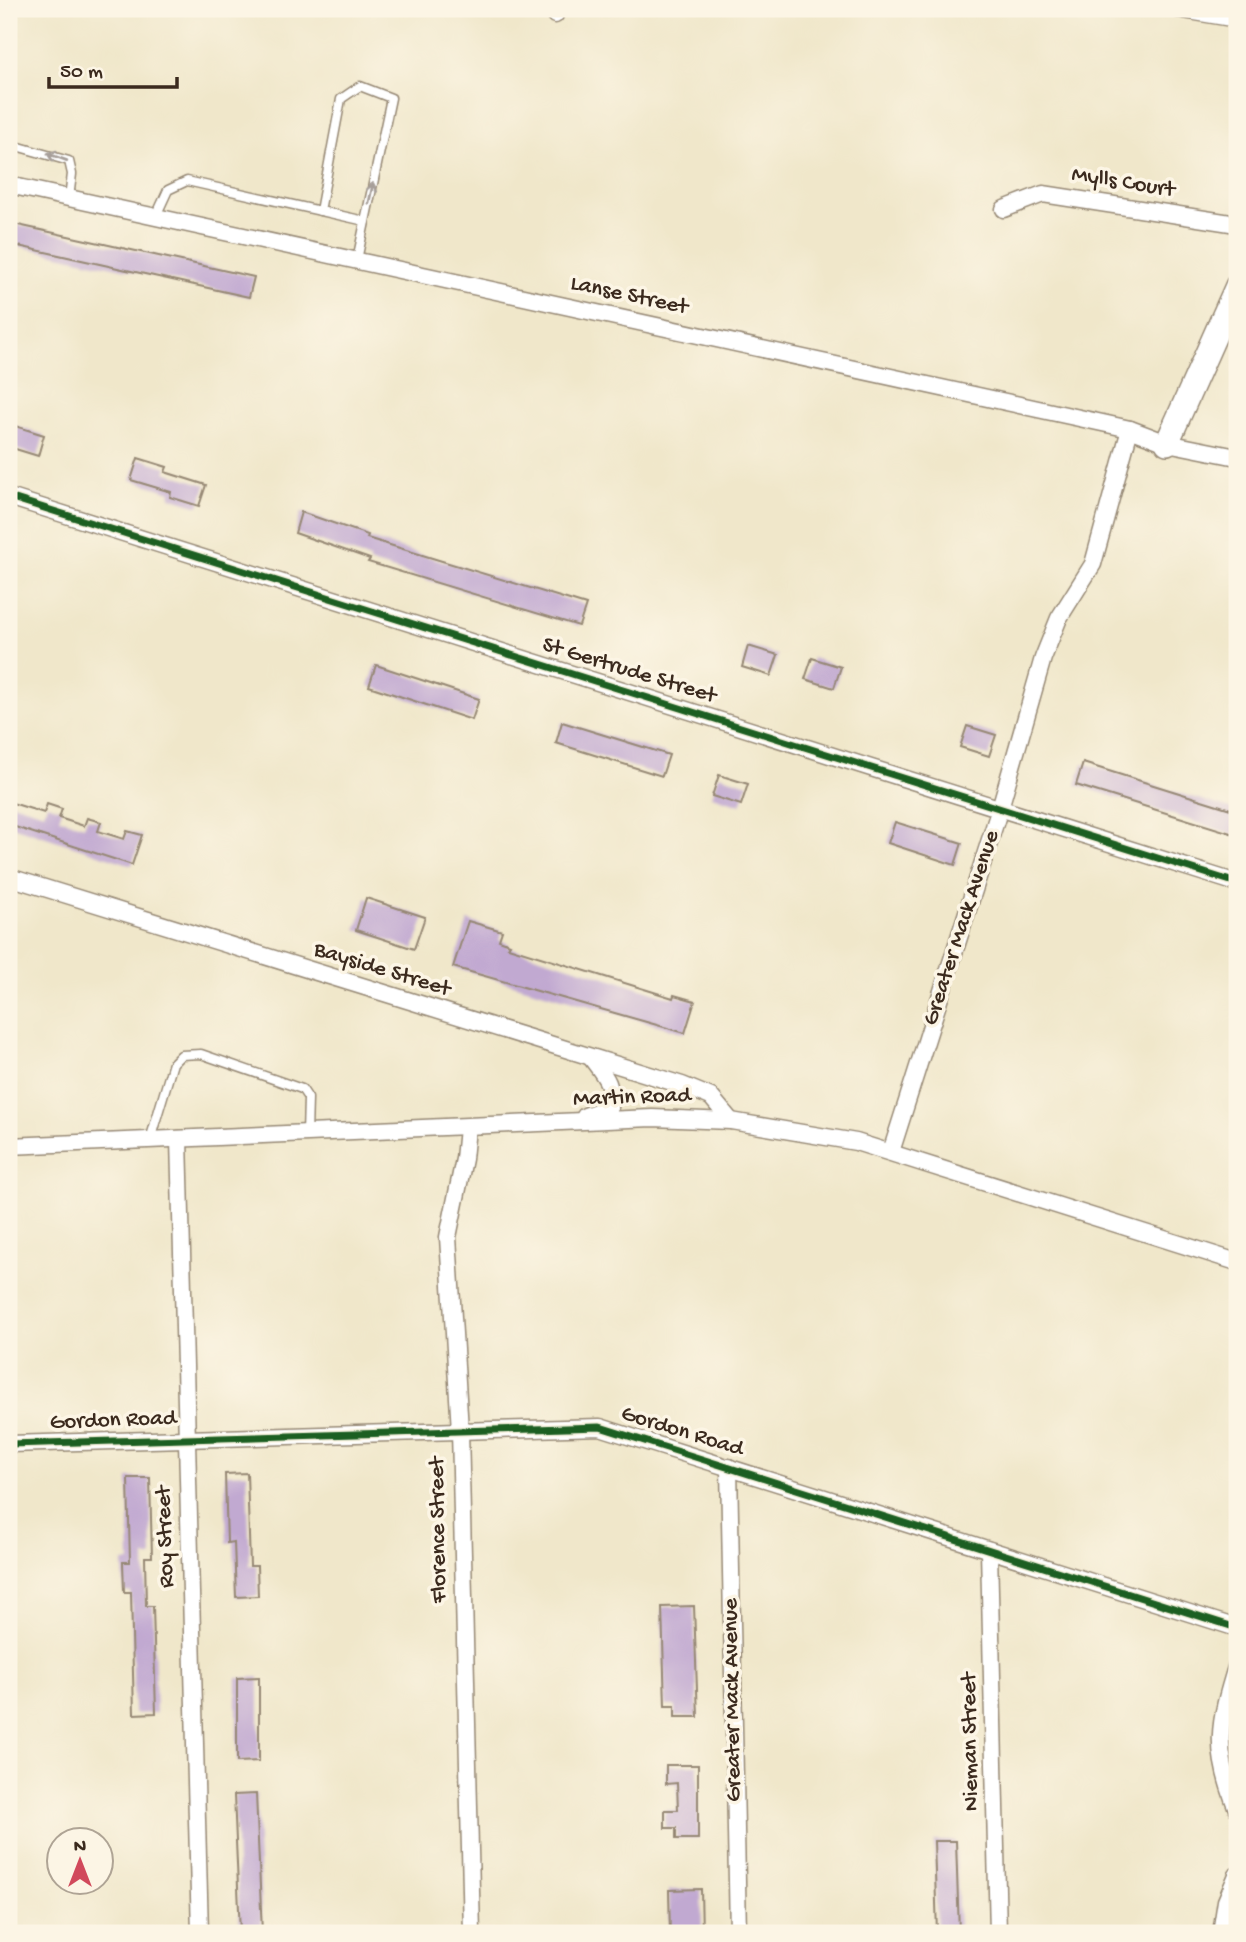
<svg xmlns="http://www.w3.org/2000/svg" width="1246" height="1942" viewBox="0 0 1246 1942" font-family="'Gochi Hand',sans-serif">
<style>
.building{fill:#c1a9d1}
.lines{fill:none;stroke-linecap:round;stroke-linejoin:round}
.lane-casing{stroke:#968874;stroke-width:11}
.street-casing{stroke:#968874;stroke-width:19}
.secondary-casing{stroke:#968874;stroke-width:26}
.lane{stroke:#fff;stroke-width:8}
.street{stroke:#fff;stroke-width:16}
.secondary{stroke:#fff;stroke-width:23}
.cycleway-casing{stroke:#fcf5e5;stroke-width:11}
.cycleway{stroke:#1b5e20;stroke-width:7}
.oneway{stroke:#a79f9a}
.labels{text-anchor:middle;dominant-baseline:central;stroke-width:7;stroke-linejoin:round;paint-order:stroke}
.street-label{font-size:23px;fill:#3b2a1e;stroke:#fcf5e5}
</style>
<rect width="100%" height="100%" fill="#fcf5e5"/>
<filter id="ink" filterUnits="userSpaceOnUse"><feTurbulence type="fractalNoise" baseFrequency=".0143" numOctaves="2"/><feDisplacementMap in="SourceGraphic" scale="14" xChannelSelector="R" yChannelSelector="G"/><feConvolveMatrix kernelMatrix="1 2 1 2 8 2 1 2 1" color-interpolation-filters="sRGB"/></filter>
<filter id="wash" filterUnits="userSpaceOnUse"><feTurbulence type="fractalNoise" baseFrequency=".00686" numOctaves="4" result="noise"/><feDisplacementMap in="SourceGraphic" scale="28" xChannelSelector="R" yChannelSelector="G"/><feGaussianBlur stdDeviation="1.57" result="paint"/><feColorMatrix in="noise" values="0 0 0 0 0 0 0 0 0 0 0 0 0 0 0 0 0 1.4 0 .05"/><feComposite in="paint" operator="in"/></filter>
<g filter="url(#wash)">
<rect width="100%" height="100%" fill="#f0e7ca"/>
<g id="blocks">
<g class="building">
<polygon points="9,223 254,277 249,297 9,244"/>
<polygon points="15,426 44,435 38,456 9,447"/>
<polygon points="138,458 167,467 165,472 206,485 199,506 170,497 171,492 131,480"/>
<polygon points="301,512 368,535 367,538 586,605 579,626 368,562 370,559 295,533"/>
<polygon points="748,646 778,655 771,676 742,667"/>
<polygon points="812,658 841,667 834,688 805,679"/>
<polygon points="376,665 479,699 472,720 369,686"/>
<polygon points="562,722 669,755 662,776 556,743"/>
<polygon points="967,726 996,735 989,756 960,747"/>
<polygon points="1083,763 1237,811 1237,835 1076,785"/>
<polygon points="719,775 748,784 741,805 712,796"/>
<polygon points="9,802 44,813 47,804 62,809 59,818 84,826 87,818 101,822 98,831 124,839 127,831 142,835 132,865 9,825"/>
<polygon points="895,822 962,843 955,865 888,843"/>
<polygon points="366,898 425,917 414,949 356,930"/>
<polygon points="468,921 502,931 499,940 510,944 508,947 673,998 674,995 695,1001 685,1033 453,967"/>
<polygon points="247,1473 250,1566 257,1566 258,1596 236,1597 234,1542 227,1543 225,1474"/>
<polygon points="128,1478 150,1478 152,1557 145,1557 146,1606 153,1606 156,1713 134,1714 131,1592 124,1592 123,1562 130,1562"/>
<polygon points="694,1606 698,1717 675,1717 675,1706 665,1706 662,1607"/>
<polygon points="259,1677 259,1761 237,1762 237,1678"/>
<polygon points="666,1765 698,1765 698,1839 676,1839 676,1828 665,1828 665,1810 678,1810 677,1783 666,1784"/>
<polygon points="256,1794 262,1933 240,1933 234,1795"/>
<polygon points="934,1841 956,1841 959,1933 937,1933"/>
<polygon points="701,1889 702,1933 670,1933 669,1890"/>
</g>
</g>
</g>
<g filter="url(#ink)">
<use href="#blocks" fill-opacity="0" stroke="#968874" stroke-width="2"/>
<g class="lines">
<defs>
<g id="lane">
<polyline points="9,144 69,161 72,174 69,198"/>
<polyline points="320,211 341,99 360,86 391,98 357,260"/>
<polyline points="156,216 168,190 187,181 365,221"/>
<polyline points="150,1140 173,1063 181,1055 201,1054 302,1089 308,1098 307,1134"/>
</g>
<g id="street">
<polyline points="1177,9 1237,19"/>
<polyline points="555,15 556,9"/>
<polyline points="9,185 1130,429 1167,443 1237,457"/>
<polyline points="1004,209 1043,194 1237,224"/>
<polyline points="9,497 1237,883"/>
<polyline points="9,877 682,1085 711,1097 731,1121"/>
<path d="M 585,1116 L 610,1107 C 614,1085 604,1075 592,1059"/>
<polyline points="467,1128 464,1159 448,1237 460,1430 472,1933"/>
<polyline points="179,1139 200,1933"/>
<polyline points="9,1146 652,1118 731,1121 856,1142 1237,1262"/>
<polyline points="891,1152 1000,808 1043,658 1059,618 1093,564 1130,429"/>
<polyline points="9,1444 600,1427 1237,1628"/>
<polyline points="729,1467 738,1933"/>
<polyline points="989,1550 998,1933"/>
<path d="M 1237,1664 C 1218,1725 1213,1749 1237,1809"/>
<polyline points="1221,1933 1226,1901 1237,1875"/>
</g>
<polyline id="secondary" points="1167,443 1237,286"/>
</defs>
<use href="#lane" class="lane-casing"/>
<use href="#street" class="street-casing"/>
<use href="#secondary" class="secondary-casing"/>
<use href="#lane" class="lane"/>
<use href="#street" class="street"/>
<use href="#secondary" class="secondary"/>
<defs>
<g id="cycleway">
<polyline points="9,497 1237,883"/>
<polyline points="9,1444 600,1427 1237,1628"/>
</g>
</defs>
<use href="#cycleway" class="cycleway-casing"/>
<use href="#cycleway" class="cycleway"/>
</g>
<defs><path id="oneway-shaft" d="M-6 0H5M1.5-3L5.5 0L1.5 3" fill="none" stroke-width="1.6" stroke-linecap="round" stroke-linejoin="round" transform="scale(1.75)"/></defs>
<g class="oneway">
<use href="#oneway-shaft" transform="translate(57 157) rotate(-160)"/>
<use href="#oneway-shaft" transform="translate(371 193) rotate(-78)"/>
</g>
</g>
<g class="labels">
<g class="street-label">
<text transform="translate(1123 183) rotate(9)">Mylls Court</text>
<text transform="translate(629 296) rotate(12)">Lanse Street</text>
<text transform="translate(629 671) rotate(17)">St Gertrude Street</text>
<text transform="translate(962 928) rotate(-72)">Greater Mack Avenue</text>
<text transform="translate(382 970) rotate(17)">Bayside Street</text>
<text transform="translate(632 1098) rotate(-2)">Martin Road</text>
<text transform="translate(113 1421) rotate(-2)">Gordon Road</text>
<text transform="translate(682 1432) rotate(17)">Gordon Road</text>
<text transform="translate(439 1530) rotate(-91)">Florence Street</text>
<text transform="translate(166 1537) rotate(-92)">Roy Street</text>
<text transform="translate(733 1700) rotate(-91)">Greater Mack Avenue</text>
<text transform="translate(971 1742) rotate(-91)">Nieman Street</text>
</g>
</g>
<rect width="1246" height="1942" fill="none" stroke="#fcf5e5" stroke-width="35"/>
<g transform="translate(80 1861)"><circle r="33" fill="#fcf5e5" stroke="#afa495" stroke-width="2"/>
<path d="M0-5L12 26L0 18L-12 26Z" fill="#d1495b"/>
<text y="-10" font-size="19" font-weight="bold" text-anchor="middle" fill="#3b2a1e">N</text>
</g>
<path d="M49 77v10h128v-10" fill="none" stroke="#3b2a1e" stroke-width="3.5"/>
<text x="60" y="77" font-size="21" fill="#3b2a1e" stroke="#fcf5e5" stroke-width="5" paint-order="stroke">50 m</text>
</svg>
